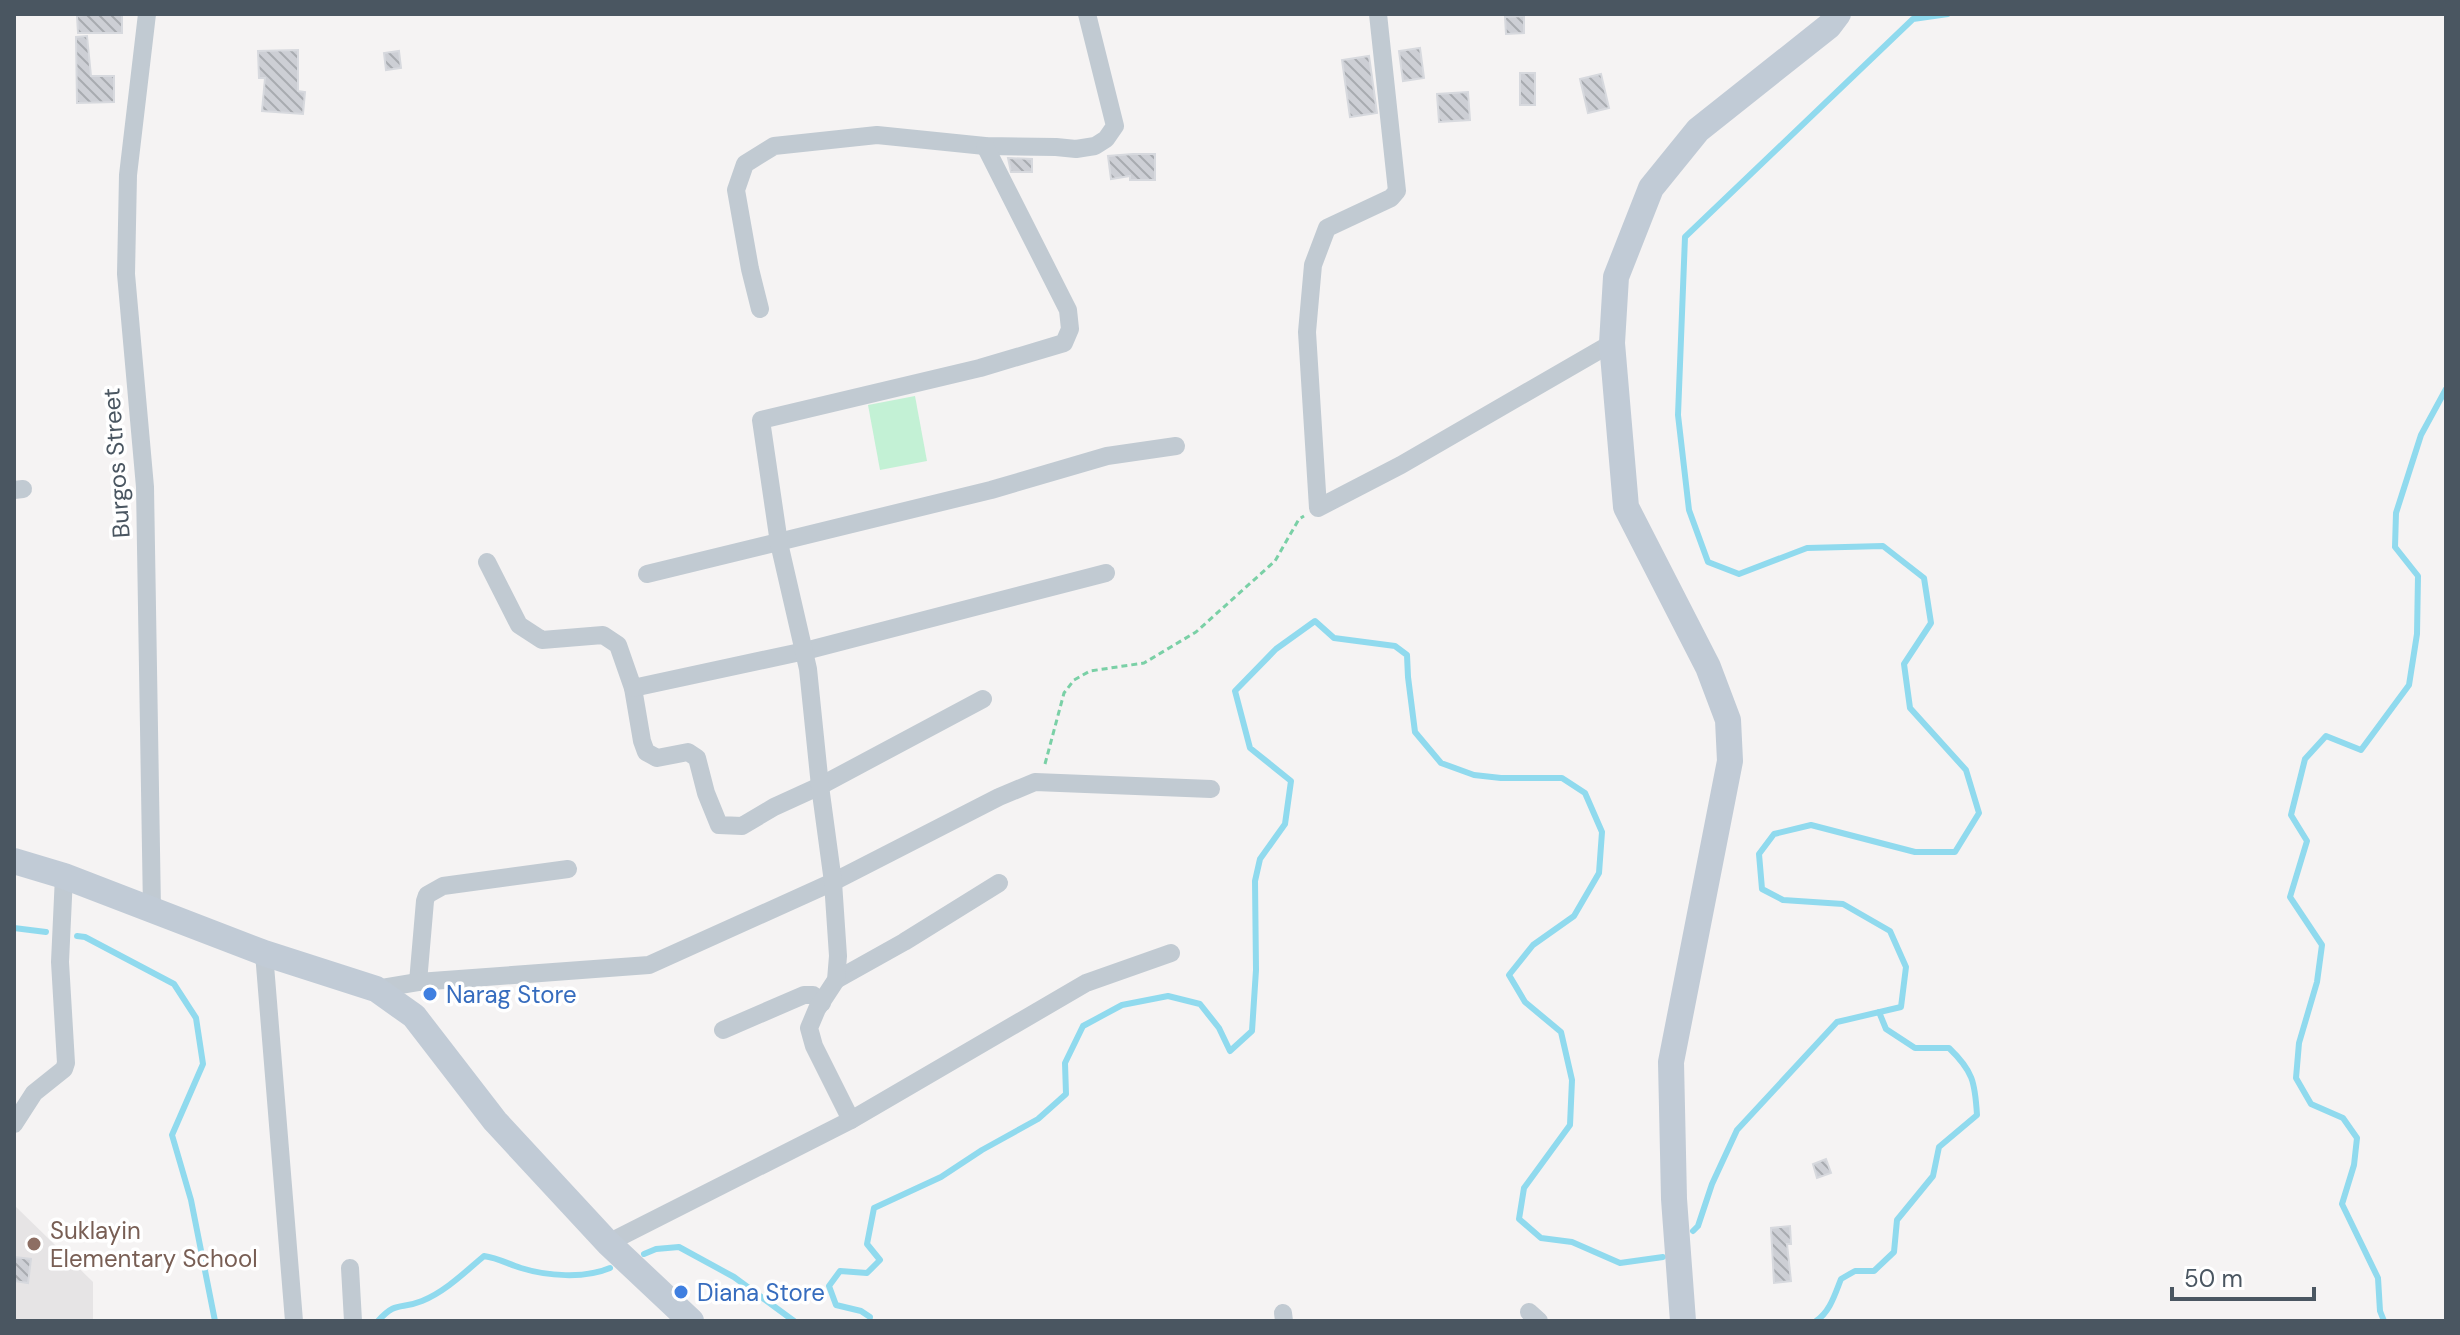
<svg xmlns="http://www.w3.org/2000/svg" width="2460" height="1335" viewBox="0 0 2460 1335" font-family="'DM Sans',sans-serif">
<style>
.education{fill:#e6e4e5}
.grass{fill:#c3f1d5}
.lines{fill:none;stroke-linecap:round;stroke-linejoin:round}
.stream{stroke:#90daee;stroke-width:6}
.building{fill:url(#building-back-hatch);stroke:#d7d9de;stroke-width:2}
.path{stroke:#7ad0a6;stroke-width:3;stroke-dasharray:6 4;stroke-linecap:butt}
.street{stroke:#c1cad2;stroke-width:18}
.secondary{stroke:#c1cbd6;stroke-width:26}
.shop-dot{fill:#3f7fe0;stroke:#fff;stroke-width:3}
.education-dot{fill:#8d6e63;stroke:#fff;stroke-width:3}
.labels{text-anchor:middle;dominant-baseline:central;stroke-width:7;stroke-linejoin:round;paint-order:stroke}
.street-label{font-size:24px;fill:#4a5661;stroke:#fff}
.shop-label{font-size:24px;fill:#366cbe;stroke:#fff;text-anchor:start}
.education-label{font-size:24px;fill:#785e54;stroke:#fff;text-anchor:start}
</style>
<defs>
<pattern id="building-back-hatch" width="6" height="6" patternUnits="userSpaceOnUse" patternTransform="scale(2)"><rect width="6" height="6" fill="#cdcfd5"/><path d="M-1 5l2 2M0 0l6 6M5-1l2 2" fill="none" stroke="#a8abb0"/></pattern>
</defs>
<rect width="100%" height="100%" fill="#f5f3f3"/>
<polygon class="education" points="14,1205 93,1282 93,1321 14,1321"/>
<polygon class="grass" points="915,396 927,461 880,470 868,405"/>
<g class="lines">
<g class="stream">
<polyline points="14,928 46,932"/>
<polyline points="77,936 85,937 174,984 196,1018 203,1064 172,1135 191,1200 215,1321"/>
<polyline points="1693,1231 1698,1226 1712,1184 1737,1130 1837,1022 1901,1007 1906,967 1890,931 1843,904 1783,900 1762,889 1759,854 1774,834 1811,825 1915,852 1955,852 1979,813 1966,770 1910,708 1904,664 1931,623 1924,578 1883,546 1807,548 1739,574 1708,562 1689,510 1678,415 1685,237 1913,19 1948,14"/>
<polyline points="644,1254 656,1249 679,1247 734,1277 794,1321"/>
<path d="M 378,1321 C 397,1300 400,1310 422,1301 C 446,1291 465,1272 484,1256 C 498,1258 508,1264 521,1268 C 547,1276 584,1279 610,1268"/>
<polyline points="869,1321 870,1317 861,1311 836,1305 829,1286 840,1271 867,1273 880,1260 867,1244 874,1208 941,1177 982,1150 1038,1119 1066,1094 1065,1063 1083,1026 1122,1005 1168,996 1200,1004 1219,1028 1230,1051 1252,1031 1256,970 1255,881 1260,859 1285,824 1291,781 1250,748 1235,691 1276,649 1315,621 1334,638 1395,646 1407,655 1408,677 1415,732 1441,763 1474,775 1501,778 1562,778 1585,793 1602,832 1599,873 1574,916 1533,945 1509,975 1525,1002 1561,1032 1572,1080 1570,1125 1524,1188 1519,1219 1541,1238 1572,1242 1620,1263 1663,1257"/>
<path d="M 1816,1321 C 1830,1312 1835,1294 1841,1279 L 1855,1271 L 1874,1271 L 1894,1252 L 1897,1220 L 1933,1176 L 1939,1147 L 1977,1115 C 1975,1082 1973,1071 1949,1048 L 1915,1048 L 1886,1029 L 1879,1012"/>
<polyline points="2384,1321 2380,1311 2378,1278 2342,1204 2354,1165 2357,1138 2343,1118 2311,1104 2296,1078 2299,1043 2317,982 2322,945 2290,897 2307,841 2291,815 2305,759 2326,736 2361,750 2409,685 2417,634 2418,576 2395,547 2396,513 2421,435 2446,389"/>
</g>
</g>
<g class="building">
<polygon points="93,14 122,15 122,33 78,33 77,16"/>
<polygon points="1524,16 1524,33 1506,34 1505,17"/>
<polygon points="87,36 91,76 114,76 114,102 77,103 76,37"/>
<polygon points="1420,48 1424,78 1403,81 1399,51"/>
<polygon points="298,50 298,91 305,92 303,114 262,111 265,78 259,78 258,51"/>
<polygon points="399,51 401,68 386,70 384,53"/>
<polygon points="1369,56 1377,113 1350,117 1342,60"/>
<rect x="1520" y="73" width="15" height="32"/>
<polygon points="1601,74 1609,108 1588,113 1580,79"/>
<polygon points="1468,92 1470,120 1439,122 1437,94"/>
<polygon points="1133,154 1155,154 1155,180 1130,180 1130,176 1111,179 1108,156"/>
<polygon points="1008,158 1032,159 1032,172 1011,172"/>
<polygon points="1826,1159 1831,1173 1817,1178 1813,1164"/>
<polygon points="1790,1226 1791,1244 1787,1244 1791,1281 1774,1283 1771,1228"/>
<polygon points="14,1257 31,1259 28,1283 14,1281"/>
</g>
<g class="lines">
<polyline class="path" points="1045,764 1064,693 1074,680 1090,671 1144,663 1196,632 1275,561 1299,519 1304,516"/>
<g class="street">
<polyline points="147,14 128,175 126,274 145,487 152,910"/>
<polyline points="1378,14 1397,191 1391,198 1327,228 1313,265 1307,332 1318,508 1401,465 1612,343"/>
<polyline points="760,309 750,269 736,190 745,164 774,146 877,135 985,146 1056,147 1076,149 1095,146 1106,139 1115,126 1087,14"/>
<polyline points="14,490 23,489"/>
<polyline points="487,562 519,625 542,640 603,635 618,645 633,688 642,741 646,752 657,758 688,752 697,758 706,793 719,825 742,826 774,807 820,786 983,699"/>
<polyline points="647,574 991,490 1107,456 1176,446"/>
<polyline points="633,688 805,651 1106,573"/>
<polyline points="264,953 294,1321"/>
<polyline points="836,980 904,942 999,883"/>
<polyline points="418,982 425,901 427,895 443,886 568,869"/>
<polyline points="376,989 418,982 649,965 833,882 999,797 1035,782 1211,789"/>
<polyline points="723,1030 804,995 813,995 822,1003"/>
<polyline points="851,1120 814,1046 809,1028 817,1009 836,980 838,956 833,882 820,786 808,669 779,543 761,420 980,368 1064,343 1070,329 1068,310 985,146"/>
<polyline points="14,1124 34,1093 64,1069 66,1063 60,962 64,876"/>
<polyline points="608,1243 851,1120 1086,983 1171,953"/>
<polyline points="350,1268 353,1321"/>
<polyline points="1529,1312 1539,1321"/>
<polyline points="1283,1313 1284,1321"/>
</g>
<g class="secondary">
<polyline points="14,861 64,876 264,953 376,989 414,1016 495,1121 608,1243 691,1321"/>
<polyline points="1683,1321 1674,1199 1671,1062 1730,761 1728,720 1708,667 1626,507 1612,343 1616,277 1651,188 1698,130 1829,26 1838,14"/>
</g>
</g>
<g class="shop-dot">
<circle cx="430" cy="994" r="8"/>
<circle cx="681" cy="1292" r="8"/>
</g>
<circle class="education-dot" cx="34" cy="1244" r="8"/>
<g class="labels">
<g class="street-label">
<text transform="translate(116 463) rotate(-94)">Burgos Street</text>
</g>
<g class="shop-label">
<text x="446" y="994">Narag Store</text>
<text x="697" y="1292">Diana Store</text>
</g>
<g class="education-label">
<text x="50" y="1230">Suklayin<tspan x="50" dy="28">Elementary School</tspan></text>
</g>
</g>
<rect width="2460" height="1335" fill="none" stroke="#4a5661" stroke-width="32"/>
<path d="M2172 1287v12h142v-12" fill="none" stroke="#4a5661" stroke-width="4"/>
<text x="2184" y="1287" font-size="24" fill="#4a5661" stroke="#ffffff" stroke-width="6" paint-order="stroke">50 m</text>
</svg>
